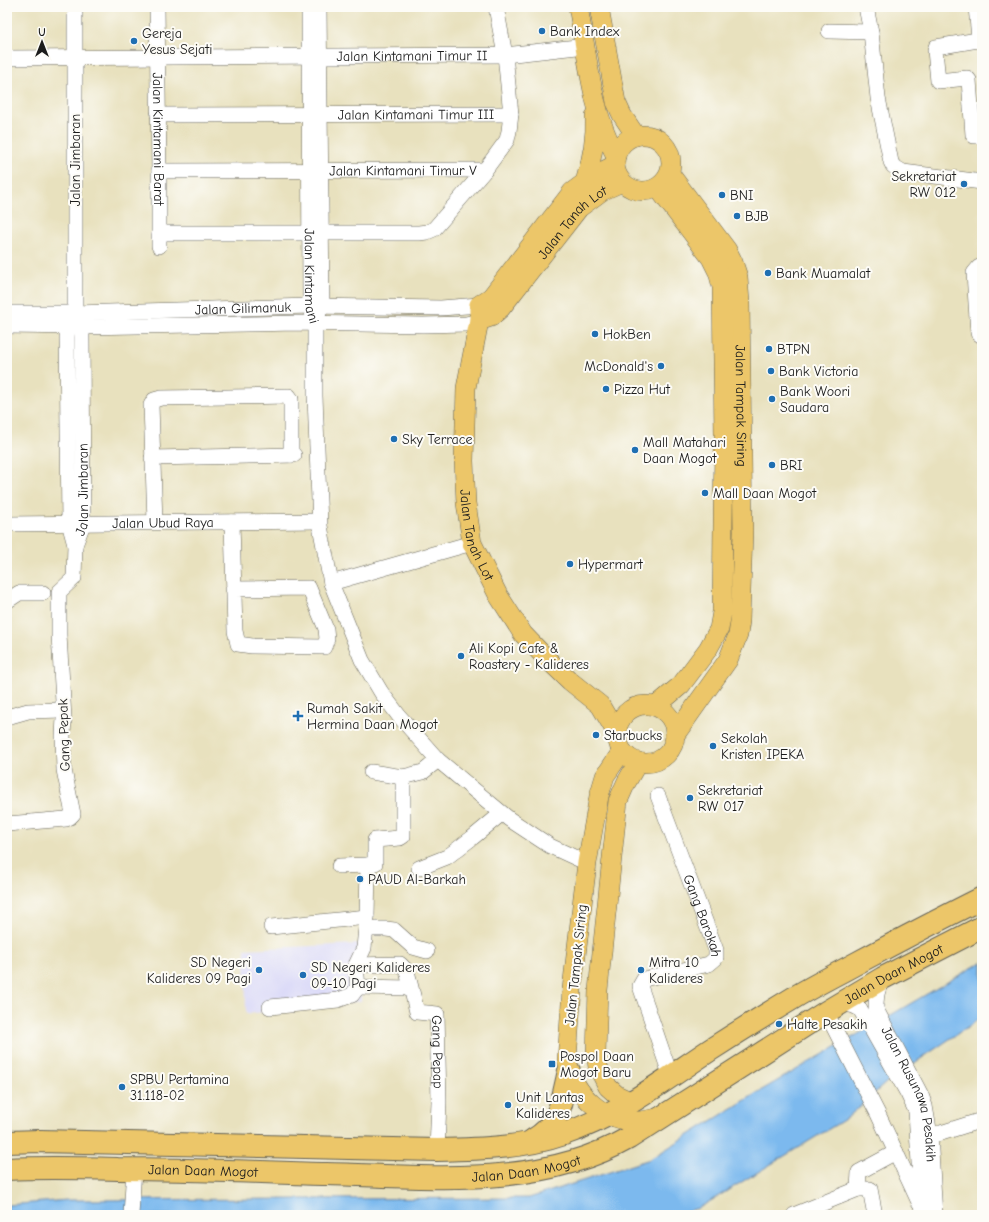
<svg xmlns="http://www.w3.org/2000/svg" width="989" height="1222" viewBox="0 0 989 1222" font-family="'Comic Neue',sans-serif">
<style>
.built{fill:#d8d7f8}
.water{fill:#7bb9ee;stroke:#4c6a85}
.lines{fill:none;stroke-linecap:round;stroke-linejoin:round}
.minor-casing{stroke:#636155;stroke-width:16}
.major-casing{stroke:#636155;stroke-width:20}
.highway-casing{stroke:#636155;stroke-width:24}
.minor{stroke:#fff;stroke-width:15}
.major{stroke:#ecc669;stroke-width:19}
.highway{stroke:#ecc669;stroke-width:22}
.poi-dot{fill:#1f6fb2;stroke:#fdfcf7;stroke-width:1.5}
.labels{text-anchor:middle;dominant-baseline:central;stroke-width:4;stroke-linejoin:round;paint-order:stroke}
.poi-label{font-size:14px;fill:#1c1c1c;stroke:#fdfcf7;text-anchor:start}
.street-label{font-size:14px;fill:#1c1c1c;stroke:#fdfcf7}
</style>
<rect width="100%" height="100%" fill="#fdfcf7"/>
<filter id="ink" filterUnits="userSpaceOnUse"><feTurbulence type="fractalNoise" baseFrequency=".025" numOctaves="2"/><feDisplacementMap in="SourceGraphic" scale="8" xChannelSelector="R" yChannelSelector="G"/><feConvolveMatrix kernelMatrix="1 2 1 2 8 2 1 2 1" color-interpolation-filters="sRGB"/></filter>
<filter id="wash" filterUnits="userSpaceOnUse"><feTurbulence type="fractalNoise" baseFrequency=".012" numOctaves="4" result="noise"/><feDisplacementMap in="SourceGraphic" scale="16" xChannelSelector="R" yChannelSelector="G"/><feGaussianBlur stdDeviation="0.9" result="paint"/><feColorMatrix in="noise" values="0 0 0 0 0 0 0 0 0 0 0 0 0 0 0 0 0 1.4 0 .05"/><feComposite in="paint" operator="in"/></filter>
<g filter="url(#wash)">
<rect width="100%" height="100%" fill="#e8e1be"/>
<polygon class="built" points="359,944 361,1001 246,1014 245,949"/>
<polygon class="water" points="982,962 982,1017 888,1081 847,1118 699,1208 672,1215 7,1215 7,1205 67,1200 529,1198 650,1159 760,1091"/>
</g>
<g filter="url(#ink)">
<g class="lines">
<defs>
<g id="minor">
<path id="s1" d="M 157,7 L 159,171 L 159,246"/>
<path id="s2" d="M 309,7 L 310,306 L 315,323 L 315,396 L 320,526 L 331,583 L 362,660 L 381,692 L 399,716 L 438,760 L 509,819 L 550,846 L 587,863"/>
<polyline points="866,7 871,32 878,98 891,162 893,166 903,172 982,182"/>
<polyline points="976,7 979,38 978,40 936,47 935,50 938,81 967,78 969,80 973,135 974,136 982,136"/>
<polyline points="829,31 871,32"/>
<path id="s3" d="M 7,58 L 505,55 L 586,46"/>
<path id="s4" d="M 158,115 L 511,114"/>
<path id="s5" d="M 159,171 L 485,170"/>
<polyline points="159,233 419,233 427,232 434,229 485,170 507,140 509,131 511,114 505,55 496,7"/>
<polyline points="982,266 979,267 974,273 978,333 982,336"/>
<path id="s6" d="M 7,313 L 75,313 L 310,306 L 441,308 L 479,305"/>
<polyline points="318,315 322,306 319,7"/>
<polyline points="7,326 82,327 296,323 423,325 466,324 479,321"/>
<polyline points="152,458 294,455"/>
<polyline points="155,522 151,405 154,400 161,398 289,396 291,399 291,455"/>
<polyline points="232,522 235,631 238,644 252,646 324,647 327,639 326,629 309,588 233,589"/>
<path id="s7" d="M 7,524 L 319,521"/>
<path id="s8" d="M 75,545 L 83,524 L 82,337 L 82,327 L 75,313 L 75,7"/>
<polyline points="331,583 472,543"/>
<polyline points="7,601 19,593 43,593"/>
<polyline points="7,717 28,711 63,710"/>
<polyline points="371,772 403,777 423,772 438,760"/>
<polyline points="403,777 403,836 400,838 375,840 375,863 368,865 367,917 364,948 356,965 358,987 410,988"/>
<path id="s9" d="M 658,796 L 716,950 L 716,958 L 709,964 L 644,979 L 640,986 L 671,1077"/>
<polyline points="7,824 66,819 70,817 73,814 64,770 63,736 64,718 59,635 59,592 74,578 75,545 69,523 67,337 68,327 75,313"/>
<polyline points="339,866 368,865"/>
<polyline points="419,868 447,857 472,838 501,814"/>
<polyline points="271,927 367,917"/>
<polyline points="366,929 386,929 394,930 413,947 427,951"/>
<path id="s10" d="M 356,965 L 400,964 L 407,971 L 417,1012 L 437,1014 L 439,1102 L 437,1150"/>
<path id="s11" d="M 883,978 C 877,989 876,997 876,1009 L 921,1095 L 925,1106 L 930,1135 L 935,1215"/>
<polyline points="842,1003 854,1006 860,1009 908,1094 916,1111 922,1215"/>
<polyline points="270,1007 338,1000 352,995 358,987"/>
<polyline points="826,1012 878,1114 919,1202"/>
<polyline points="930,1135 941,1133 982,1120"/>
<polyline points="858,1189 870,1189 875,1215"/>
<polyline points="131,1215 134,1169"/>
<polyline points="794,1215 858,1189 859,1172 896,1152"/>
</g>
<g id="major">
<path d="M 578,7 C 588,57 591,110 616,156"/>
<polyline points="599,7 616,102 622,115 636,136"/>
<circle cx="643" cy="163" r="28"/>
<path id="s12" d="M 615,165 L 595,175 L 572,192 L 491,297 L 479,305 L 479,321 L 466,388 L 464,461 L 466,503 L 472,543 L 498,595 L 523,634 L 544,656 L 570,681 L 600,705 L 616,732"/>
<path id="s13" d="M 670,174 L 727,250 L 733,262 L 738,277 L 740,302 L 743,532 L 740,621 L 738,635 L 728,660 L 675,735"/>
<path d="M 585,182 C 592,160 596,139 595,116"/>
<path id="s14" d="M 479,321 L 491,317 L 501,308 L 579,208 L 602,191 L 622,182"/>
<circle cx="646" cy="734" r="29"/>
<polyline points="656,706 681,685 708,649 719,629 722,612 724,437 722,287 718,272 711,258 658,188"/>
<path d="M 622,751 L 605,776 L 599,796 L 587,863 L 572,989 L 567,1060 C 574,1095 603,1122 640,1121 C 647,1120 654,1119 661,1117"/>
<polyline points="632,1102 617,1095 608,1087 598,1067 596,1054 598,990 618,801 626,783 638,762"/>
</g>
<g id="highway">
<path d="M 533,1140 C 561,1124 562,1100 569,1071"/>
<path d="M 7,1142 L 40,1141 L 437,1150 C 480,1149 524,1148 564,1134 C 618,1116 663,1081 710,1050 C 738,1032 767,1014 795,997 C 815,985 837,974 857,963 C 898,941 940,919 982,898"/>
<path id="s15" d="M 7,1169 C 44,1167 81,1168 118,1169 C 187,1169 257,1172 326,1174 C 428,1176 537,1190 629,1138 L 826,1012 L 883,978 L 982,927"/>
</g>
</defs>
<use href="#minor" class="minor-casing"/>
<use href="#major" class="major-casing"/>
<use href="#highway" class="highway-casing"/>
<use href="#minor" class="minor"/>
<use href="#major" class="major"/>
<use href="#highway" class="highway"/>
</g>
</g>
<g class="poi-dot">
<circle cx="542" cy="31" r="4"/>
<circle cx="134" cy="41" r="4"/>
<circle cx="964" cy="184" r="4"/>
<circle cx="722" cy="195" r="4"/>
<circle cx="737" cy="216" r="4"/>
<circle cx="768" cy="273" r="4"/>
<circle cx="595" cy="334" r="4"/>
<circle cx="769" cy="349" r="4"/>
<circle cx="661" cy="366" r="4"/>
<circle cx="771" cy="371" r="4"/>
<circle cx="606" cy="389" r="4"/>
<circle cx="772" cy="399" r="4"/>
<circle cx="394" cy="439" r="4"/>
<circle cx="635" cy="450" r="4"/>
<circle cx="772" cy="465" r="4"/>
<circle cx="705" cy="493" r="4"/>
<circle cx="570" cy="564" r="4"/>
<circle cx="461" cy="656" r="4"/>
<path d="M296 710h4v4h4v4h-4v4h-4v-4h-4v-4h4z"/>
<circle cx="596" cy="735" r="4"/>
<circle cx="713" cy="746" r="4"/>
<circle cx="690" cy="798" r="4"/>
<circle cx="360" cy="879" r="4"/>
<circle cx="259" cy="970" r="4"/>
<circle cx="641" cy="970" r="4"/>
<circle cx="303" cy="975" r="4"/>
<circle cx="779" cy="1024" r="4"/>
<rect x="548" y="1060" width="8" height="8" rx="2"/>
<circle cx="122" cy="1087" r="4"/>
<circle cx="508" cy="1105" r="4"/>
</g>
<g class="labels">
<g class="poi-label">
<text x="550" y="31">Bank Index</text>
<text x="142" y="33">Gereja<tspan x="142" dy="16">Yesus Sejati</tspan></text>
<text x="956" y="176" text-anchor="end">Sekretariat<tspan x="956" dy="16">RW 012</tspan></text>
<text x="730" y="195">BNI</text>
<text x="745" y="216">BJB</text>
<text x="776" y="273">Bank Muamalat</text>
<text x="603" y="334">HokBen</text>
<text x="777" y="349">BTPN</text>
<text x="653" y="366" text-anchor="end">McDonald's</text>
<text x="779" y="371">Bank Victoria</text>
<text x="614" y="389">Pizza Hut</text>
<text x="780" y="391">Bank Woori<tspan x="780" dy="16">Saudara</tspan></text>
<text x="402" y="439">Sky Terrace</text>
<text x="643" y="442">Mall Matahari<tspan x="643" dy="16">Daan Mogot</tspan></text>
<text x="780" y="465">BRI</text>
<text x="713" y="493">Mall Daan Mogot</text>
<text x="578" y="564">Hypermart</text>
<text x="469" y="648">Ali Kopi Cafe &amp;<tspan x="469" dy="16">Roastery - Kalideres</tspan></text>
<text x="307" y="708">Rumah Sakit<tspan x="307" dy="16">Hermina Daan Mogot</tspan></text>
<text x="604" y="735">Starbucks</text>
<text x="721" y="738">Sekolah<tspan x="721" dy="16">Kristen IPEKA</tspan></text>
<text x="698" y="790">Sekretariat<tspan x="698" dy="16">RW 017</tspan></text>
<text x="368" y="879">PAUD Al-Barkah</text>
<text x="251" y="962" text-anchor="end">SD Negeri<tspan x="251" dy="16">Kalideres 09 Pagi</tspan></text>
<text x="649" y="962">Mitra 10<tspan x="649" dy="16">Kalideres</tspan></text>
<text x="311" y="967">SD Negeri Kalideres<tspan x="311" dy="16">09-10 Pagi</tspan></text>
<text x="787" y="1024">Halte Pesakih</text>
<text x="560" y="1056">Pospol Daan<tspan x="560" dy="16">Mogot Baru</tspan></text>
<text x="130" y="1079">SPBU Pertamina<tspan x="130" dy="16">31.118-02</tspan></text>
<text x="516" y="1097">Unit Lantas<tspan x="516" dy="16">Kalideres</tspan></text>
</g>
<g class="street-label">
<text stroke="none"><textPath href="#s3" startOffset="405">Jalan Kintamani Timur II</textPath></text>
<text stroke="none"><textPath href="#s4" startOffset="258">Jalan Kintamani Timur III</textPath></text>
<text stroke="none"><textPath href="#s1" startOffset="132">Jalan Kintamani Barat</textPath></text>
<text transform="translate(75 160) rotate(-90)">Jalan Jimbaran</text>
<text stroke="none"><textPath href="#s5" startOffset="244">Jalan Kintamani Timur V</textPath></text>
<text stroke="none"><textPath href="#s14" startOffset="138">Jalan Tanah Lot</textPath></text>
<text stroke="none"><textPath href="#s2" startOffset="269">Jalan Kintamani</textPath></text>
<text stroke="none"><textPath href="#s6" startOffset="236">Jalan Gilimanuk</textPath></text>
<text stroke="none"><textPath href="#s13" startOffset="253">Jalan Tampak Siring</textPath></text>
<text stroke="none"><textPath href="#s8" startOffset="57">Jalan Jimbaran</textPath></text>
<text stroke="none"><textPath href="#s7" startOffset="156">Jalan Ubud Raya</textPath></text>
<text stroke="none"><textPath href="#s12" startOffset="431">Jalan Tanah Lot</textPath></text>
<text transform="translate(64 735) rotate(-92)">Gang Pepak</text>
<text stroke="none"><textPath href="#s9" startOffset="128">Gang Barokah</textPath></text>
<text transform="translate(576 965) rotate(-84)">Jalan Tampak Siring</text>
<text stroke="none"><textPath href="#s15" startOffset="940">Jalan Daan Mogot</textPath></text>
<text stroke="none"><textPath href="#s10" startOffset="154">Gang Pepap</textPath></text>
<text stroke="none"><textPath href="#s11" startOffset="125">Jalan Rusunawa Pesakih</textPath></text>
<text stroke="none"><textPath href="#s15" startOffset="520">Jalan Daan Mogot</textPath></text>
<text stroke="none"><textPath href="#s15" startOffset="196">Jalan Daan Mogot</textPath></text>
</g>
</g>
<rect width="989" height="1222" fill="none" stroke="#fdfcf7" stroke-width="24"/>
<g transform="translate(42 42)" stroke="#fdfcf7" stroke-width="3" paint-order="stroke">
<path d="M0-3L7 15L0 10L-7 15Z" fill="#1c1c1c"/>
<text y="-6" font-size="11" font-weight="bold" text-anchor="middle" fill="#1c1c1c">U</text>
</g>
</svg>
